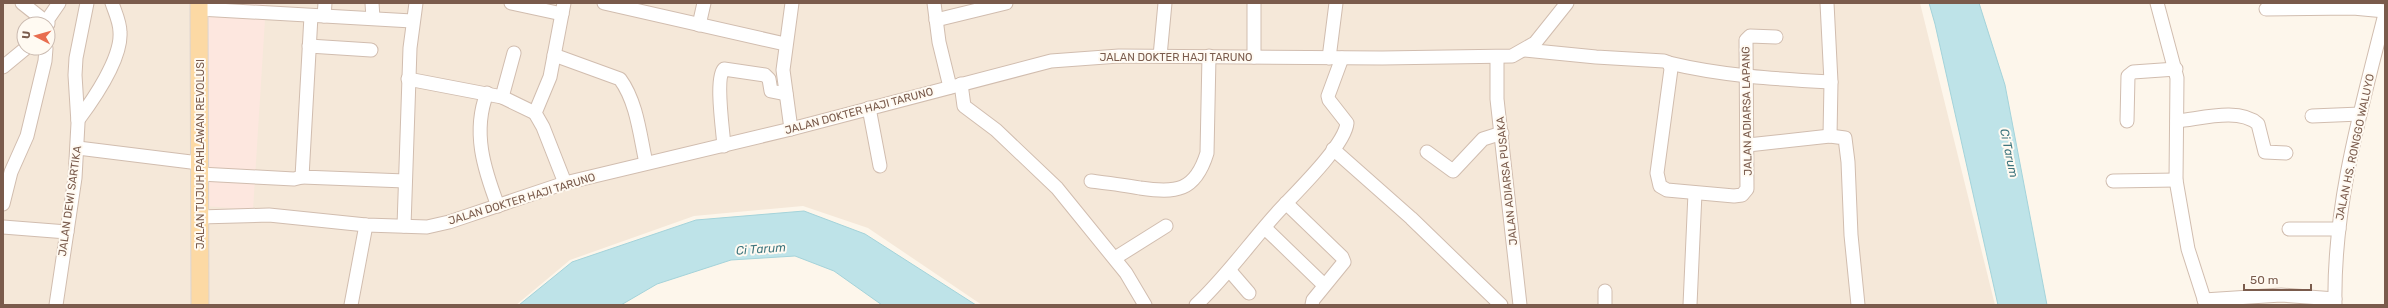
<svg xmlns="http://www.w3.org/2000/svg" width="2388" height="308" viewBox="0 0 2388 308" font-family="Rubik,sans-serif">
<style>
.residential{fill:#f5e8d9;fill-rule:evenodd}
.commercial{fill:#fde7df}
.water{fill:#bee3e8;stroke:#a4d3da}
.lines{fill:none;stroke-linecap:round;stroke-linejoin:round}
.minor-casing{stroke:#d1bdaf;stroke-width:15}
.major-casing{stroke:#dcd4d0;stroke-width:19}
.minor{stroke:#fff;stroke-width:13}
.major{stroke:#fcd9a4;stroke-width:17}
.labels{text-anchor:middle;dominant-baseline:central;stroke-width:4;stroke-linejoin:round;paint-order:stroke}
.street-label{font-size:11px;fill:#7a5b4c;stroke:#fffaf2}
.water-label{font-size:12px;font-style:italic;fill:#3f767e;stroke:#fffaf2}
</style>
<rect width="100%" height="100%" fill="#fdf6eb"/>
<path class="residential" d="M 3,3 L 1920,3 L 1995,305 L 982,305 L 868,228 L 803,206 L 694,216 L 570,260 L 516,305 L 3,305 ZM 24,24 L 48,24 L 48,48 L 24,48 Z"/>
<polygon class="commercial" points="200,3 266,3 253,210 206,206"/>
<g class="water">
<polygon points="1929,3 1979,3 2005,85 2047,305 1998,305 1935,24"/>
<polygon points="804,211 865,234 976,305 882,305 834,271 795,256 731,260 657,284 621,305 519,305 572,262 696,220"/>
</g>
<g class="lines">
<defs>
<g id="minor">
<polyline points="22,3 46,22"/>
<polyline points="372,3 373,18"/>
<polyline points="511,3 562,14"/>
<polyline points="564,3 550,77 535,113 543,127 565,183"/>
<polyline points="604,3 785,44"/>
<polyline points="934,3 939,42 950,87"/>
<polyline points="1827,3 1831,82 1830,136"/>
<polyline points="2157,3 2177,78 2176,180 2188,249 2206,305"/>
<polyline points="199,9 412,21"/>
<polyline points="2266,9 2353,8 2385,11"/>
<polyline points="311,16 302,177 405,181"/>
<polyline points="324,16 325,3"/>
<polyline points="936,20 1006,3"/>
<polyline points="48,24 48,19 59,3"/>
<polyline points="699,25 704,3"/>
<polyline points="309,46 371,50"/>
<polyline points="1525,50 1596,57 1664,61 1669,63 1671,69 1657,173 1660,186 1667,190 1734,196 1742,195 1747,189 1746,40 1750,36 1776,37"/>
<path d="M 554,55 L 620,79 C 637,102 640,136 646,163"/>
<polyline points="1160,56 1165,3"/>
<polyline points="1254,57 1254,3"/>
<polyline points="1329,58 1336,3"/>
<polyline points="1497,58 1497,99 1520,305"/>
<path d="M 1669,63 C 1723,76 1776,79 1831,82"/>
<polyline points="3,67 26,48"/>
<polyline points="408,79 502,97 535,113"/>
<polyline points="961,84 964,106 996,130 1057,188 1126,273 1145,305"/>
<path d="M 487,93 C 472,132 484,169 498,206"/>
<polyline points="502,97 514,53"/>
<polyline points="869,108 880,166"/>
<polyline points="2312,116 2360,114"/>
<path d="M 78,120 C 93,100 122,58 120,32 C 120,22 115,12 112,3"/>
<polyline points="2127,121 2128,76 2133,72 2176,69"/>
<path d="M 2177,121 C 2200,119 2239,107 2258,124 L 2265,152 L 2286,153"/>
<polyline points="791,129 783,70 792,3"/>
<polyline points="1748,145 1830,136 1845,138 1848,162 1851,235 1858,305"/>
<path d="M 724,146 C 723,131 715,78 724,69 L 765,75 L 769,79 L 771,91 L 786,94"/>
<polyline points="78,148 199,163"/>
<polyline points="1333,149 1411,218 1501,305"/>
<polyline points="1427,152 1453,171 1483,139 1502,133"/>
<polyline points="200,174 294,179 302,177"/>
<path d="M 1091,181 C 1107,183 1124,185 1140,188 C 1176,193 1195,192 1207,153 L 1209,56"/>
<polyline points="2113,181 2176,180"/>
<polyline points="1286,203 1342,257 1344,262 1313,300 1312,305"/>
<polyline points="3,204 11,172 27,136 45,61 46,48"/>
<polyline points="200,217 269,215 366,225 427,227 449,222 565,183 791,129 1051,61 1119,56 1382,58 1512,56 1535,43 1567,3"/>
<polyline points="404,226 410,48 416,3"/>
<polyline points="3,227 67,232"/>
<polyline points="1265,228 1324,285"/>
<polyline points="2289,229 2339,229"/>
<polyline points="1115,258 1166,226"/>
<polyline points="1230,271 1249,293"/>
<polyline points="1605,291 1605,305"/>
<polyline points="2204,300 2281,295 2335,299"/>
<polyline points="56,305 75,178 78,123 75,75 76,58 87,3"/>
<polyline points="351,305 366,225"/>
<path d="M 1196,305 C 1226,277 1249,244 1276,214 C 1293,195 1345,146 1347,123 L 1329,100 L 1328,96 L 1342,58"/>
<polyline points="1690,305 1695,193"/>
<path d="M 2335,305 C 2333,206 2361,109 2385,14"/>
</g>
<polyline id="major" points="199,3 200,305"/>
</defs>
<use href="#minor" class="minor-casing"/>
<use href="#major" class="major-casing"/>
<use href="#minor" class="minor"/>
<use href="#major" class="major"/>
</g>
<g class="labels">
<g class="street-label">
<text x="1176" y="57">JALAN DOKTER HAJI TARUNO</text>
<text transform="translate(859 111) rotate(-15)">JALAN DOKTER HAJI TARUNO</text>
<text transform="translate(1747 111) rotate(-91)">JALAN ADIARSA LAPANG</text>
<text transform="translate(2355 147) rotate(-78)">JALAN HS. RONGGO WALUYO</text>
<text transform="translate(200 154) rotate(-90)">JALAN TUJUH PAHLAWAN REVOLUSI</text>
<text transform="translate(1507 181) rotate(-96)">JALAN ADIARSA PUSAKA</text>
<text transform="translate(522 199) rotate(-17)">JALAN DOKTER HAJI TARUNO</text>
<text transform="translate(70 201) rotate(-82)">JALAN DEWI SARTIKA</text>
</g>
<g class="water-label">
<text transform="translate(2009 153) rotate(78)">Ci Tarum</text>
<text transform="translate(761 249) rotate(-4)">Ci Tarum</text>
</g>
</g>
<rect width="2388" height="308" fill="none" stroke="#7a5b4c" stroke-width="8"/>
<g transform="translate(36 36) rotate(276)"><circle r="19" fill="#fffaf2" stroke="#cabab0"/>
<path d="M0-3L7 15L0 10L-7 15Z" fill="#e86d4f"/>
<text y="-6" font-size="11" font-weight="bold" text-anchor="middle" fill="#7a5b4c">U</text>
</g>
<path d="M2244 284v6h67v-6" fill="none" stroke="#7a5b4c" stroke-width="2"/>
<text x="2250" y="284" font-size="12" fill="#7a5b4c" stroke="#fffaf2" stroke-width="3" paint-order="stroke">50 m</text>
</svg>
